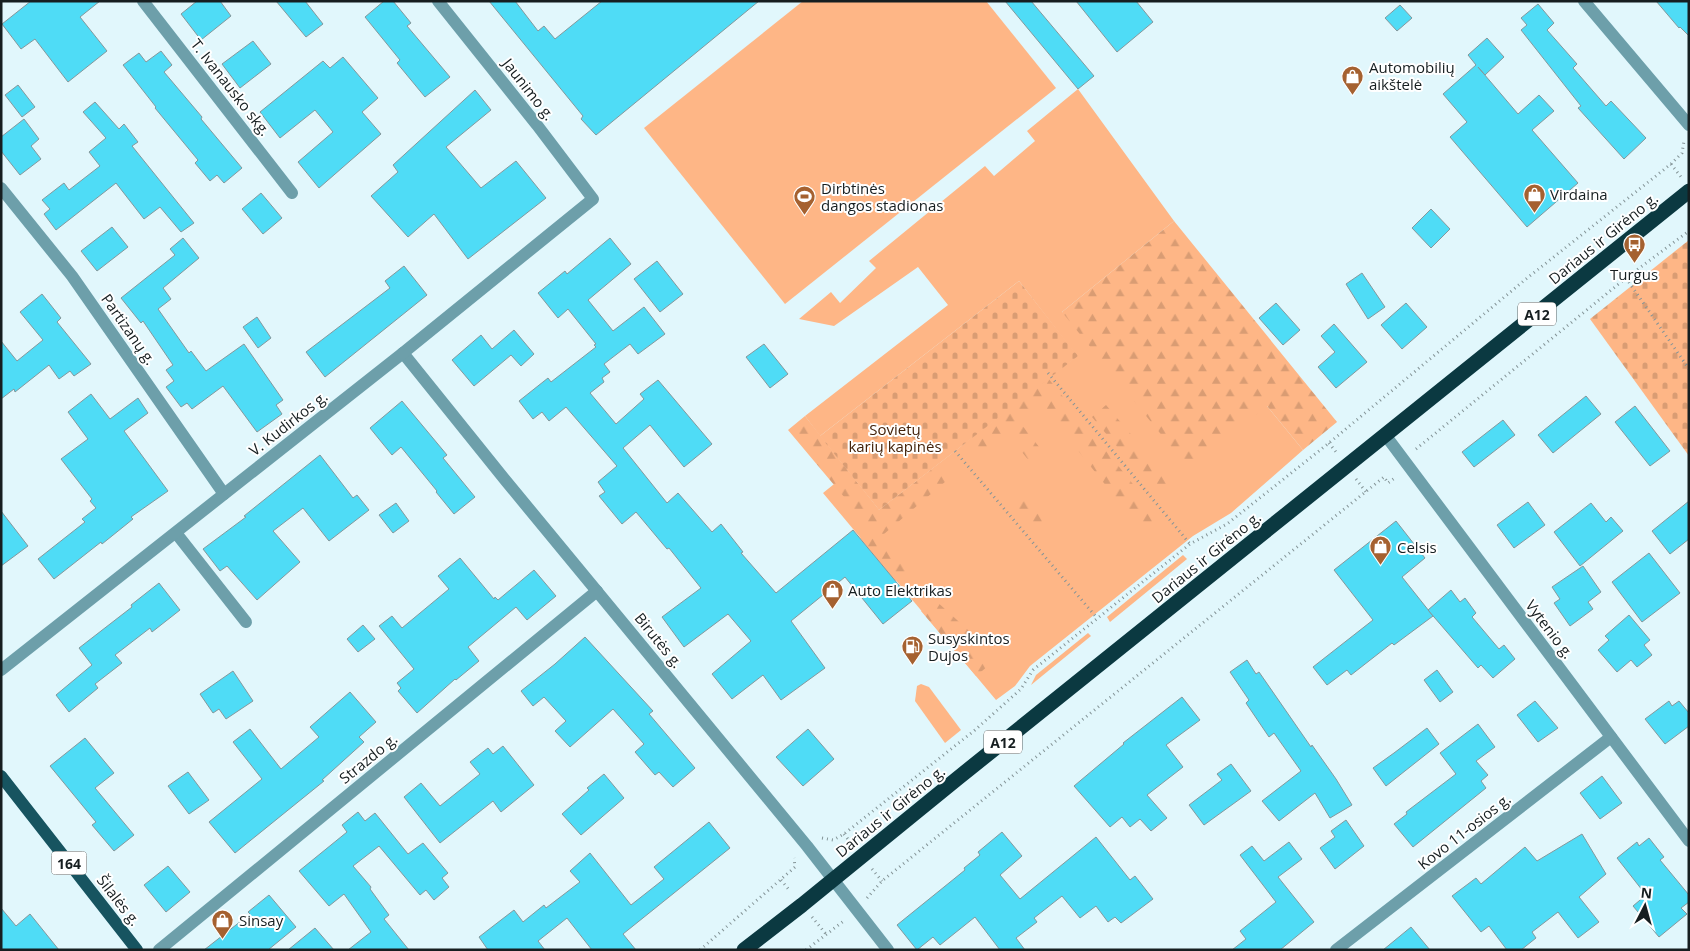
<svg xmlns="http://www.w3.org/2000/svg" width="1690" height="951" viewBox="0 0 1690 951" font-family="'Open Sans',sans-serif">
<style>
.green{fill:#feb686}
.forest{fill:url(#forest-firs)}
.cemetery{fill:url(#cemetery-stones)}
.building{fill:#4fdcf6;stroke:#84989c}
.lines{fill:none;stroke-linecap:round;stroke-linejoin:round}
.path{stroke:#849497;stroke-width:3;stroke-dasharray:1 4;stroke-linecap:butt}
.minor{stroke:#6d9faa;stroke-width:12}
.major{stroke:#175460;stroke-width:12}
.highway{stroke:#0b3941;stroke-width:15}
.labels{text-anchor:middle;dominant-baseline:central;stroke-width:4;stroke-linejoin:round;paint-order:stroke}
.shield{fill:#fff;stroke:#5c6263;stroke-width:1}
.shield-label{font-size:14px;font-weight:bold;fill:#161e20}
.poi-label{font-size:15px;fill:#161e20;stroke:#fff;text-anchor:start}
.street-label{font-size:15px;fill:#161e20;stroke:#fff}
.park-label{font-size:15px;fill:#43220a;stroke:#fff}
</style>
<defs>
<pattern id="forest-firs" width="22" height="20" patternUnits="userSpaceOnUse" patternTransform="scale(1.25)"><rect width="22" height="20" fill="#feb686"/><path d="M5 1l3.5 6h-7zM16 11l3.5 6h-7z" fill="#d99c73"/></pattern>
<pattern id="cemetery-stones" width="16" height="16" patternUnits="userSpaceOnUse" patternTransform="scale(1.25)"><rect width="16" height="16" fill="#feb686"/><path d="M2 7V4a2 2 0 0 1 4 0v3zM10 15v-3a2 2 0 0 1 4 0v3z" fill="#d99c73"/></pattern>
</defs>
<rect width="100%" height="100%" fill="#e1f7fc"/>
<g class="green">
<polygon points="803,1 986,1 1056,88 785,304 644,128"/>
<polygon points="1078,89 1174,221 1062,312 1267,406 1303,450 1231,513 1193,536 1030,666 1015,686 996,700 823,493 849,472 879,510 1077,356 1019,281 820,436 805,416 948,305 918,267 834,326 799,319 831,292 840,303 876,268 869,261 985,166 994,176 1035,141 1027,131"/>
<polygon points="1183,555 1187,559 1110,622 1107,617"/>
<polygon points="1088,633 1091,636 1031,685 1036,675"/>
<polygon points="921,684 929,687 961,730 945,743 915,701 917,686"/>
</g>
<g class="forest">
<polygon points="1174,221 1337,422 1303,450 1267,406 1189,469 1062,312"/>
<polygon points="1048,378 1164,523 1147,537 1044,408 1022,425 1043,452 1030,462 1008,435 977,459 965,443"/>
<polygon points="1106,405 1175,486 1160,498 1092,417"/>
<polygon points="805,416 879,510 940,463 952,476 884,534 913,567 895,581 860,538 871,529 788,430"/>
<polygon points="1026,496 1050,524 1039,534 1014,506"/>
<polygon points="935,600 968,630 988,666 976,676 921,611"/>
</g>
<g class="cemetery">
<polygon points="1689,240 1689,456 1590,319"/>
<polygon points="1019,281 1078,356 879,510 820,436"/>
</g>
<g class="building">
<polygon points="31,1 100,1 80,17 107,51 68,82 35,39 21,49 2,24"/>
<polygon points="197,1 220,1 231,16 201,40 181,14"/>
<polygon points="276,1 305,1 323,24 306,37"/>
<polygon points="384,1 393,1 411,23 407,26 450,77 425,97 397,63 400,60 365,17"/>
<polygon points="489,1 515,1 538,31 544,26 555,39 602,1 759,1 596,135 581,119 583,116"/>
<polygon points="1005,1 1031,1 1094,76 1078,89"/>
<polygon points="1076,1 1136,1 1153,22 1117,52"/>
<polygon points="1656,1 1689,1 1689,36 1680,27 1679,28"/>
<polygon points="1538,4 1554,23 1547,30 1577,64 1573,68 1606,106 1611,101 1646,138 1624,159 1578,108 1581,106 1521,30 1527,25 1521,18"/>
<polygon points="1400,5 1412,18 1397,31 1385,18"/>
<polygon points="1487,38 1504,57 1485,75 1478,67 1518,114 1539,95 1554,111 1532,130 1578,183 1527,227 1450,137 1467,122 1443,94 1476,65 1468,55"/>
<polygon points="253,41 271,64 240,88 222,64"/>
<polygon points="161,51 172,65 164,72 202,117 201,119 242,168 224,183 217,175 210,181 195,163 198,160 155,108 156,107 123,65 139,53 146,62"/>
<polygon points="343,57 378,98 362,112 381,134 319,188 298,162 333,132 315,110 280,138 260,112 323,61 330,68"/>
<polygon points="18,85 35,107 22,117 5,95"/>
<polygon points="475,90 491,110 446,147 481,188 516,161 546,198 468,259 434,214 408,237 371,196 398,172 393,165"/>
<polygon points="95,102 119,129 124,124 138,142 132,146 194,223 181,232 160,207 144,219 116,183 56,230 44,214 50,209 42,200 64,183 69,190 100,166 89,152 106,138 83,112"/>
<polygon points="24,119 39,139 31,146 41,159 20,175 1,151 1,137"/>
<polygon points="261,193 282,218 263,234 242,209"/>
<polygon points="1431,209 1450,229 1431,248 1412,228"/>
<polygon points="112,227 128,247 97,271 81,251"/>
<polygon points="183,238 199,258 163,288 171,299 158,309 189,353 191,351 206,371 244,344 283,400 276,405 282,414 257,432 223,386 192,409 187,403 181,407 166,387 174,381 166,370 173,365 143,321 141,323 121,298 175,255 170,249"/>
<polygon points="610,238 631,264 588,300 613,331 644,307 665,334 638,354 630,344 604,364 610,372 602,378 604,382 590,393 616,424 644,399 640,394 658,380 712,444 684,467 650,425 623,448 667,503 678,493 712,532 721,524 743,552 741,553 776,593 853,530 912,601 883,624 845,577 791,621 825,668 781,700 763,675 732,699 712,674 751,641 728,614 684,647 662,617 701,588 669,548 667,549 636,512 622,524 599,496 605,492 598,482 617,466 566,407 549,421 542,412 533,419 519,401 548,378 551,382 596,347 594,345 596,344 568,309 558,318 538,293 565,271 567,274"/>
<polygon points="657,261 683,294 660,312 634,279"/>
<polygon points="404,266 427,295 325,377 306,352 390,288 385,281"/>
<polygon points="1362,273 1385,307 1368,319 1346,284"/>
<polygon points="42,294 61,318 57,322 91,364 74,376 70,371 59,379 49,365 15,392 14,389 1,399 1,341 17,361 43,340 20,312"/>
<polygon points="1276,303 1300,330 1283,345 1259,318"/>
<polygon points="1406,303 1427,327 1402,349 1381,325"/>
<polygon points="257,317 271,338 258,348 243,327"/>
<polygon points="1334,324 1367,362 1336,388 1318,367 1335,352 1321,336"/>
<polygon points="514,330 534,354 521,366 511,355 474,386 452,360 481,335 492,349"/>
<polygon points="764,344 788,374 770,388 746,357"/>
<polygon points="91,394 110,419 138,398 148,413 124,431 168,491 131,517 133,519 102,544 101,542 54,579 38,559 85,522 82,519 96,508 90,501 92,499 61,459 88,439 68,412"/>
<polygon points="1586,396 1601,414 1553,453 1538,435"/>
<polygon points="402,401 447,455 443,458 475,497 454,514 436,492 437,491 401,447 392,455 370,428"/>
<polygon points="1635,406 1670,451 1650,466 1615,422"/>
<polygon points="1503,420 1515,435 1474,467 1462,452"/>
<polygon points="320,455 353,498 357,495 369,510 329,541 303,508 273,531 300,562 257,600 227,566 220,571 203,549 246,517 244,516"/>
<polygon points="1689,501 1689,539 1670,554 1652,531"/>
<polygon points="1528,502 1545,525 1514,548 1497,525"/>
<polygon points="396,503 409,521 393,533 379,515"/>
<polygon points="1591,503 1606,522 1611,517 1623,531 1580,566 1554,532"/>
<polygon points="1,511 28,546 1,566"/>
<polygon points="1396,521 1425,558 1402,577 1433,616 1394,645 1392,643 1351,675 1347,670 1327,685 1313,667 1373,620 1334,570"/>
<polygon points="1649,553 1680,593 1642,622 1612,582"/>
<polygon points="460,558 494,599 495,597 498,600 534,570 556,596 527,620 516,607 468,647 479,661 456,680 455,679 417,713 398,691 401,688 397,683 414,669 379,626 392,616 402,628 449,589 438,576"/>
<polygon points="1583,566 1601,592 1588,602 1593,609 1570,626 1554,603 1560,599 1552,587"/>
<polygon points="159,583 180,610 152,632 150,628 115,655 122,663 95,684 98,688 69,712 56,695 92,665 79,648 132,607 131,605"/>
<polygon points="1451,590 1460,602 1465,598 1476,613 1472,617 1499,649 1504,645 1515,659 1493,678 1481,665 1478,668 1428,610"/>
<polygon points="1629,615 1650,640 1644,645 1652,655 1637,667 1631,660 1617,672 1598,650 1609,640 1605,636"/>
<polygon points="363,625 375,639 358,652 347,639"/>
<polygon points="585,637 653,711 649,714 695,768 673,787 659,772 655,775 635,752 644,744 613,709 570,747 555,731 566,721 544,697 533,706 521,691 555,664"/>
<polygon points="1247,660 1256,674 1259,672 1311,747 1312,745 1336,779 1352,805 1330,818 1315,793 1279,821 1262,801 1301,771 1274,733 1269,737 1246,703 1249,700 1230,672"/>
<polygon points="1437,670 1453,692 1440,702 1424,680"/>
<polygon points="233,671 253,701 226,719 219,709 213,713 200,694"/>
<polygon points="350,692 376,722 359,737 364,742 322,780 324,781 235,853 209,822 262,779 233,742 250,729 281,769 319,737 310,727"/>
<polygon points="1182,697 1200,720 1166,745 1183,767 1147,795 1167,818 1151,831 1140,819 1130,827 1122,817 1110,827 1074,786 1124,744 1123,743"/>
<polygon points="1535,701 1558,728 1538,742 1517,715"/>
<polygon points="1669,701 1672,706 1679,701 1689,713 1689,726 1665,744 1645,719"/>
<polygon points="1478,724 1495,747 1476,761 1488,775 1481,781 1486,788 1413,847 1394,824 1407,814 1406,812 1456,774 1440,753"/>
<polygon points="1427,728 1439,744 1386,786 1373,768 1394,753"/>
<polygon points="808,729 834,759 803,786 776,757"/>
<polygon points="85,738 114,773 95,788 134,835 114,851 92,825 96,822 50,766"/>
<polygon points="503,746 534,785 501,812 493,801 440,843 404,797 421,783 440,806 480,774 470,762 488,748 493,754"/>
<polygon points="1231,764 1251,791 1204,825 1189,805 1222,780 1217,774"/>
<polygon points="188,772 209,800 189,814 168,786"/>
<polygon points="604,774 624,798 581,835 562,814 589,790 587,788"/>
<polygon points="1602,776 1622,803 1600,819 1580,793"/>
<polygon points="358,812 365,821 375,813 408,854 423,843 448,873 442,878 449,887 434,900 426,890 420,895 379,846 353,866 371,887 370,889 389,915 384,919 409,950 348,950 371,932 344,894 329,906 299,871 347,832 342,825"/>
<polygon points="1346,820 1364,846 1335,869 1320,848 1335,837 1331,831"/>
<polygon points="709,822 730,848 623,934 636,950 592,950 567,918 538,941 545,950 488,950 479,937 514,910 523,922 544,905 546,908 580,882 570,871 590,853 631,905 664,879 654,867"/>
<polygon points="1002,832 1022,856 1000,875 1020,899 1096,837 1130,880 1135,876 1153,899 1121,923 1115,917 1108,922 1096,906 1080,918 1062,896 1034,918 1037,922 1016,938 1025,950 1000,950 975,917 940,945 933,937 917,950 897,925 965,870 964,868 980,855 978,852"/>
<polygon points="1582,834 1606,874 1579,897 1599,922 1578,938 1558,912 1532,932 1536,938 1521,950 1507,950 1489,926 1481,932 1452,896 1476,878 1481,884 1525,847 1537,861"/>
<polygon points="1649,838 1664,857 1660,860 1689,895 1689,902 1681,908 1687,914 1659,937 1633,906 1646,895 1617,858 1637,842 1639,846"/>
<polygon points="1289,842 1302,859 1278,877 1314,922 1280,950 1232,950 1246,939 1240,931 1276,902 1240,855 1252,846 1264,861"/>
<polygon points="168,866 190,892 166,912 144,885"/>
<polygon points="269,895 296,927 268,950 204,950 250,914 248,912"/>
<polygon points="1,908 16,926 30,914 59,950 1,950"/>
<polygon points="1411,927 1430,950 1383,950"/>
<polygon points="315,928 334,950 288,950"/>
</g>
<g class="lines">
<g class="path">
<polyline points="1671,164 1681,177"/>
<polyline points="1626,278 1689,369"/>
<polyline points="1048,373 1190,544"/>
<polyline points="1329,443 1336,452"/>
<polyline points="1416,449 1626,278 1689,231"/>
<polyline points="955,451 1097,618"/>
<polyline points="1356,479 1366,492"/>
<polyline points="844,834 851,843"/>
<polyline points="822,838 833,840 844,834 975,730 1021,689 1033,670 1190,544 1227,524 1329,443 1526,279 1671,164 1682,153 1684,141"/>
<polyline points="872,869 882,881"/>
<polyline points="781,880 790,891"/>
<polyline points="867,898 882,881 1384,477 1388,483 1396,477"/>
<polyline points="812,917 826,934"/>
<polyline points="700,950 795,867 794,858"/>
<polyline points="806,950 845,920"/>
</g>
<g class="minor">
<polyline points="143,1 292,193"/>
<polyline points="1584,1 1689,125"/>
<polyline points="1,188 72,276 224,494"/>
<polyline points="403,353 506,481 807,846 888,950"/>
<polyline points="1386,436 1689,841"/>
<polyline points="176,533 246,622"/>
<polyline points="1,670 403,353 593,199 537,125 438,1"/>
<polyline points="159,950 597,591"/>
<polyline points="1336,950 1611,737"/>
</g>
<polyline class="major" points="1,776 137,950"/>
<polyline class="highway" points="744,950 802,905 958,778 1689,191"/>
</g>
<defs>
<symbol id="shop-pin" viewBox="-11 -11 22 30"><path d="M0 17L-7.5 6A9.5 9.5 0 1 1 7.5 6Z" fill="#a56130" stroke="#fff"/><path d="M-5-2.5h2.3a2.7 3.5 0 0 1 5.4 0H5L5.5 6h-11ZM-1.5-2.5h3a1.5 2.3 0 0 0-3 0Z" fill="#fff"/></symbol>
<symbol id="stadium-pin" viewBox="-11 -11 22 30"><path d="M0 17L-7.5 6A9.5 9.5 0 1 1 7.5 6Z" fill="#a56130" stroke="#fff"/><path d="M0-5a6.5 5 0 1 0 0 10a6.5 5 0 1 0 0-10ZM-3.5-1.8h7v3.6h-7Z" fill="#fff"/></symbol>
<symbol id="bus-pin" viewBox="-11 -11 22 30"><path d="M0 17L-7.5 6A9.5 9.5 0 1 1 7.5 6Z" fill="#a56130" stroke="#fff"/><path d="M-5-6H5V4H4V6H2V4H-2V6H-4V4H-5ZM-3.5-4V0h7V-4ZM-3.5 1.2v1.5H-2V1.2ZM2 1.2v1.5H3.5V1.2Z" fill="#fff"/></symbol>
<symbol id="fuel-pin" viewBox="-11 -11 22 30"><path d="M0 17L-7.5 6A9.5 9.5 0 1 1 7.5 6Z" fill="#a56130" stroke="#fff"/><path d="M-5.5-6h7V0h2V4h1.3V-2.5L3-4.5l.8-.8L6-3V5H2.5V1h-1V6h-7ZM-4.2-4.7v3.2H.2V-4.7Z" fill="#fff"/></symbol>
</defs>
<g fill-rule="evenodd">
<use href="#shop-pin" x="1340" y="64" width="25" height="34"/>
<use href="#shop-pin" x="1522" y="182" width="25" height="34"/>
<use href="#stadium-pin" x="792" y="184" width="25" height="34"/>
<use href="#bus-pin" x="1622" y="232" width="25" height="34"/>
<use href="#shop-pin" x="1368" y="534" width="25" height="34"/>
<use href="#shop-pin" x="820" y="578" width="25" height="34"/>
<use href="#fuel-pin" x="900" y="634" width="25" height="34"/>
<use href="#shop-pin" x="210" y="908" width="25" height="34"/>
</g>
<g class="labels">
<g class="shield">
<rect x="1518" y="302.5" width="38" height="23" rx="4"/>
<rect x="984" y="730.5" width="38" height="23" rx="4"/>
<rect x="51.5" y="851.5" width="35" height="23" rx="4"/>
</g>
<g class="shield-label">
<text x="1537" y="314">A12</text>
<text x="1003" y="742">A12</text>
<text x="69" y="863">164</text>
</g>
<g class="poi-label">
<text x="1369" y="67">Automobilių<tspan x="1369" dy="17">aikštelė</tspan></text>
<text x="821" y="188">Dirbtinės<tspan x="821" dy="17">dangos stadionas</tspan></text>
<text x="1550" y="194">Virdaina</text>
<text x="1634" y="274" text-anchor="middle">Turgus</text>
<text x="1397" y="547">Celsis</text>
<text x="848" y="590">Auto Elektrikas</text>
<text x="928" y="638">Susyskintos<tspan x="928" dy="17">Dujos</tspan></text>
<text x="239" y="920">Sinsay</text>
</g>
<g class="street-label">
<text transform="translate(231 87) rotate(52)">T. Ivanausko skg.</text>
<text transform="translate(529 89) rotate(52)">Jaunimo g.</text>
<text transform="translate(1603 238) rotate(-39)">Dariaus ir Girėno g.</text>
<text transform="translate(129 329) rotate(55)">Partizanų g.</text>
<text transform="translate(288 423) rotate(-38)">V. Kudirkos g.</text>
<text transform="translate(1206 557) rotate(-39)">Dariaus ir Girėno g.</text>
<text transform="translate(1550 629) rotate(53)">Vytenio g.</text>
<text transform="translate(659 640) rotate(51)">Birutės g.</text>
<text transform="translate(368 758) rotate(-39)">Strazdo g.</text>
<text transform="translate(890 811) rotate(-39)">Dariaus ir Girėno g.</text>
<text transform="translate(1464 831) rotate(-38)">Kovo 11-osios g.</text>
<text transform="translate(119 900) rotate(52)">Šilalės g.</text>
</g>
<g class="park-label">
<text x="895" y="429">Sovietų<tspan x="895" dy="17">karių kapinės</tspan></text>
</g>
</g>
<rect width="1690" height="951" fill="none" stroke="#161e20" stroke-width="5"/>
<g transform="translate(1645 906) rotate(6)" stroke="#ffffff" stroke-width="4" paint-order="stroke">
<path d="M0-4L9 19L0 12L-9 19Z" fill="#161e20"/>
<text y="-8" font-size="14" font-weight="bold" text-anchor="middle" fill="#161e20">N</text>
</g>
</svg>
